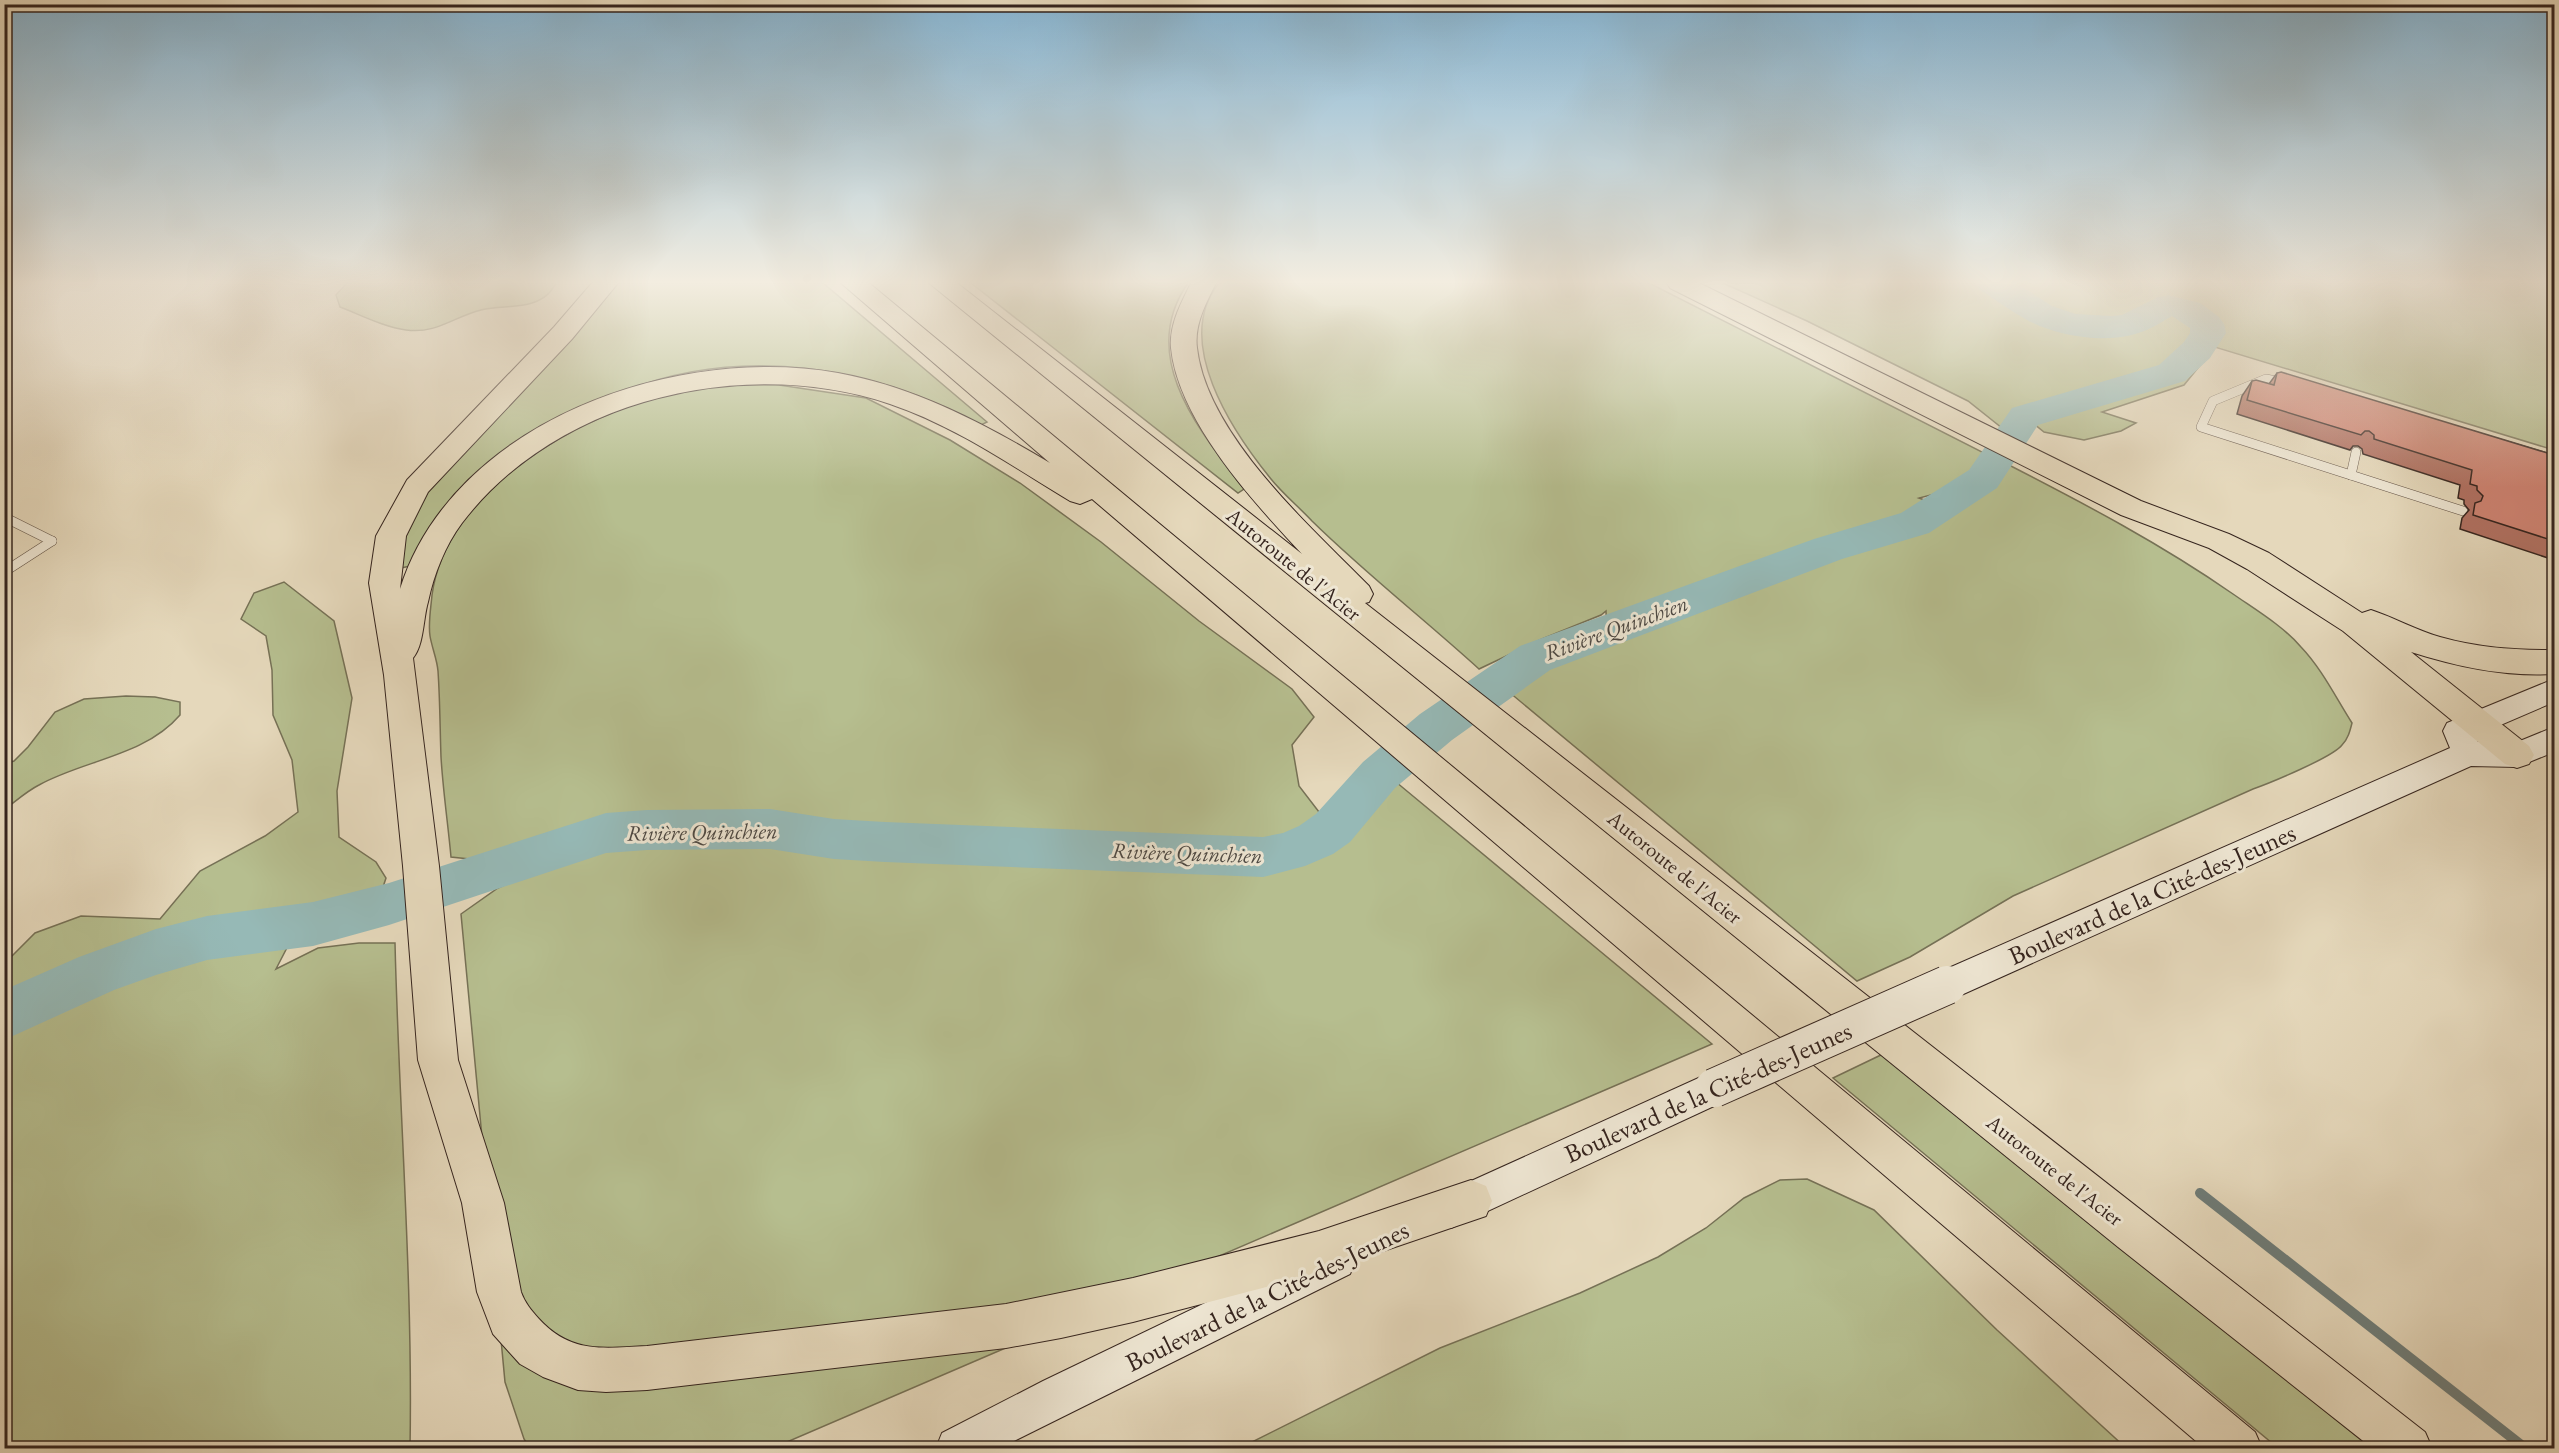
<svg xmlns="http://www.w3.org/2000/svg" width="2559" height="1453" viewBox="0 0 2559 1453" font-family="'EB Garamond',serif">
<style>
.green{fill:#b6be8f;stroke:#767156;stroke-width:1.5}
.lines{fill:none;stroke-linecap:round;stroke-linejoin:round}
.stream{stroke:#6f7d79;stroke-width:10}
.river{fill:#96b9b6;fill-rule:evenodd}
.lane-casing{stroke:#615145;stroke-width:10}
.secondary-casing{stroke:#35241e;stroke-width:2}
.highway-casing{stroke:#35241e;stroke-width:2}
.lane{stroke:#eee6d3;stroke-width:9}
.secondary{fill:#eee6d3;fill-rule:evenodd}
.highway{fill:#e5d8bb;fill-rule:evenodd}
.secondary-bridge-casing{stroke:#35241e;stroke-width:40;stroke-linecap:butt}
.secondary-bridge{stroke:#eee6d3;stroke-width:38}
.wall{fill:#b17162;stroke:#35241e;stroke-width:1.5}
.building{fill:#ce8372;stroke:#35241e;stroke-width:1.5}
.labels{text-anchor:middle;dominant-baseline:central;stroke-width:6;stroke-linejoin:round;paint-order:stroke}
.street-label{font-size:21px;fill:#35241e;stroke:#eee6d3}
.water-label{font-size:22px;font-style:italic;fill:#4d4944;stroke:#eee6d3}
.near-street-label{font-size:26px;fill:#35241e;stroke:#eee6d3}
</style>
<rect width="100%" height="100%" fill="#e5d8bb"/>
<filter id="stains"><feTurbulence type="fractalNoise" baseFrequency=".00333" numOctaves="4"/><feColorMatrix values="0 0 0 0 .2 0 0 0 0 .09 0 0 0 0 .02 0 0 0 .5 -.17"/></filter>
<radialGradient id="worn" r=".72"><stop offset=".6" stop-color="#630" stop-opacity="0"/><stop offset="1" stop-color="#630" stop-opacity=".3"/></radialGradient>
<g class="green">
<path d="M 347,283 L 556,283 C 550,294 544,299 532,303 C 516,308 498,306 481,310 C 453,317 437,334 406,330 C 384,327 361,315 340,307 L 336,295 Z"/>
<path d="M 618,283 L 823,283 L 987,422 L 981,425 C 873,366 744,345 627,390 C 607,398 588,409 569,418 C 553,425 535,432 520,441 C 474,469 433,517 410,566 L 401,568 L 405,528 L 418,501 Z"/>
<path d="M 971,283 L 1188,283 C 1136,357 1201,432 1244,489 L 1238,493 Z"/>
<path d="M 1219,283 L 1649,283 L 1986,454 L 1973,478 L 1950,490 L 1919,498 L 1950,509 L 1964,501 L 2007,464 C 2085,504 2161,544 2233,594 C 2256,610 2283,626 2301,647 C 2322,669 2336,698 2352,723 C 2350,731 2348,739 2342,745 C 2333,757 2270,783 2253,789 L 2013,896 L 1910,957 L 1857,981 L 1509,692 C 1527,669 1579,651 1607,641 L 1606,611 L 1601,615 L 1542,639 L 1479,669 C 1424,619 1365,573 1312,521 C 1299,507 1283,494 1271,479 C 1232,431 1172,341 1219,283 Z"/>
<polygon points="1723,283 2554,283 2554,450 2215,347 2184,385 2102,412 2136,423 2121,431 2084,440 2044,432 2017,410 2002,428 1968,401 1807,321"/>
<path d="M 731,384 L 779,385 L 866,398 L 950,440 L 1020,483 L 1101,542 L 1199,621 L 1292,689 L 1314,717 L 1292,745 L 1299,786 L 1339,838 L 1372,804 L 1390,777 L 1712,1044 L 773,1448 L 530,1448 L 524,1439 L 505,1382 L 461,914 L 498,888 L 566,855 L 563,829 L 498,862 L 451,857 C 448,824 443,791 441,757 C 440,729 440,700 438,671 C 437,659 432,648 430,636 C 428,623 431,607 432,595 C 446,490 579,415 673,393 C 692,388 712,387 731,384 Z"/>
<path d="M 284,582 L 334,621 L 352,698 L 337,791 L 339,837 L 376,862 L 386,878 L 378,902 L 353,916 L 305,913 L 276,969 L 318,948 L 359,943 L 395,943 C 399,1111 413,1280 410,1448 L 5,1448 L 5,963 L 35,933 L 81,916 L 160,919 L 200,871 L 265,836 L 298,812 L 292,760 L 273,715 L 272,670 L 266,636 L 241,619 L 254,593 Z"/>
<path d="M 126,696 L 155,697 L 180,702 L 180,715 C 145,756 84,760 39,785 C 27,791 16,801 5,809 L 5,764 L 14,761 L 28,747 L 55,712 L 84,699 Z"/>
<polygon points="1883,1054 2371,1448 2278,1448 1833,1078"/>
<polygon points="1807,1179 1874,1210 1997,1330 2126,1448 1240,1448 1440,1348 1580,1293 1658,1257 1706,1228 1744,1198 1780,1180"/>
</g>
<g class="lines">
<polyline class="stream" points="2200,1193 2525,1448"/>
<path class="river" d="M 1975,283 L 2016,283 L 2052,306 L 2075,314 L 2112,316 L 2122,315 L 2156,298 L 2168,295 L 2200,303 L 2219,317 L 2224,324 L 2226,333 L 2210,358 L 2185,381 L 2038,425 L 1997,488 L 1929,533 L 1842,559 L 1550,670 L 1452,740 L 1395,788 L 1350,842 L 1333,854 L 1305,866 L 1263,877 L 885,862 L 834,859 L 770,849 L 647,850 L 606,853 L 389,925 L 313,946 L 207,960 L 156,975 L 114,990 L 4,1040 L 4,990 L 79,957 L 156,929 L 207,916 L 313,902 L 389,883 L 606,813 L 647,810 L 770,809 L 834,819 L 885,822 L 1263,837 L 1283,833 L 1299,826 L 1316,814 L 1363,762 L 1420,714 L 1520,646 L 1814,539 L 1901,513 L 1969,470 L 2012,408 L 2159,365 L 2184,342 L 2190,333 L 2190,328 L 2172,316 C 2163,321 2153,328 2144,331 C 2109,345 2059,337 2027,320 C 2011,311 1996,300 1980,290 Z"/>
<defs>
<g id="lane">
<polyline points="2285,383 2266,379 2213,401 2201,427 2463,511"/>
<polyline points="2351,475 2356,452"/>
<polyline points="4,517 52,541"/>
<polyline points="4,572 52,541"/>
</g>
<g id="secondary">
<polygon points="2554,679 2554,702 2475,736 2478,742 2515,743 2554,727 2554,752 2517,767 2471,766 1959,996 1947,1001 1935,996 1930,985 1935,974 2450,748 2443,731 2447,723"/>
<polygon points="1714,1071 1727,1076 1732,1088 1727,1100 1464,1222 1451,1228 1438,1222 1432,1209 1438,1196"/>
<polygon points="1336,1240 1350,1246 1356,1260 1350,1274 1000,1448 936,1448 942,1433 1043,1381"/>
</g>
<g id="highway">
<path d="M 592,283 L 618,283 L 572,339 L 428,492 L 406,536 L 400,589 C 453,421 676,344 838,373 C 915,387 983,423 1050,463 L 841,283 L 869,283 L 2255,1432 L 2262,1448 L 2204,1448 L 1092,499 L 1080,504 L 1070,501 C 1012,466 955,426 890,404 C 745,355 557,398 462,523 C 445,546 434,574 428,602 C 423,619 424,645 413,658 L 439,866 L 458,1060 L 504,1203 L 521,1292 C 525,1303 531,1310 539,1319 C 571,1354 603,1348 647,1346 L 1006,1304 L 1133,1278 L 1319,1231 L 1471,1180 L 1486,1186 L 1492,1201 L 1486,1216 L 1319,1273 L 1133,1322 L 1061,1338 L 1006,1348 L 647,1390 L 606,1392 L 578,1390 L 543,1377 L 520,1364 L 493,1334 L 477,1292 L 462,1203 L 418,1060 L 403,866 L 384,675 L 369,583 L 376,536 L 407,480 L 554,327 Z"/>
<path d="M 929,283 L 957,283 L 1302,554 C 1254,503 1178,420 1171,348 C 1169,325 1181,303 1191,283 L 1216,283 C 1206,303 1194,325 1197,348 C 1207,435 1310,526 1369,586 L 1373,594 L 1369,602 L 1365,603 L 2425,1432 L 2432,1448 L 2372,1448 L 2118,1247 Z"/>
<path d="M 1667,283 L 1699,283 L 2141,501 L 2229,534 L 2269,553 L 2362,613 L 2371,610 C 2395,618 2416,630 2440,637 C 2478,648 2515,650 2554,650 L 2554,674 C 2505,677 2458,667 2411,652 L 2529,746 L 2534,755 L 2529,764 L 2517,768 L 2505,764 L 2343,631 L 2247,569 L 2209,548 L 2121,515 L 1670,288 Z"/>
</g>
</defs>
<use href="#lane" class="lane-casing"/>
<use href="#secondary" class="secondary-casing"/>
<use href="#highway" class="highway-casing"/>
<use href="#lane" class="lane"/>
<use href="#secondary" class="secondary"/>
<use href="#highway" class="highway"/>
<defs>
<polyline id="secondary-bridge" points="1714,1088 1947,985"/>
</defs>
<use href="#secondary-bridge" class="secondary-bridge-casing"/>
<use href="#secondary-bridge" class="secondary-bridge"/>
</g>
<polygon class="wall" points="2277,373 2554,455 2554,560 2460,529 2462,518 2469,510 2464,504 2464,500 2458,498 2460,485 2363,454 2362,449 2358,446 2353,446 2350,450 2237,414 2242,396 2252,381 2269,384"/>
<polygon class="building" points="2281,372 2554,455 2554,541 2473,515 2475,503 2481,501 2483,496 2477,490 2477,486 2470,484 2472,470 2374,439 2374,435 2369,431 2365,431 2361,435 2247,400 2252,381 2256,380 2274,385 2277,373"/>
<linearGradient id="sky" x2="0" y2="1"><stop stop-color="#87b6d4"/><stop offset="0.58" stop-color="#f3ede0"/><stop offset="1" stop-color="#f3ede0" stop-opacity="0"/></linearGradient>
<rect width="2559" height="487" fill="url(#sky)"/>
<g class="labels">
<g class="street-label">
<text transform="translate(1294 564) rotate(39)">Autoroute de l'Acier</text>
<text transform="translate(1675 867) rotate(39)">Autoroute de l'Acier</text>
<text transform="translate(2055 1170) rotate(38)">Autoroute de l'Acier</text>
</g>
<g class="water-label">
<text transform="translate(1616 628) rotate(-20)">Rivière Quinchien</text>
<text transform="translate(702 832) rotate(-1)">Rivière Quinchien</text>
<text transform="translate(1187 853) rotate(2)">Rivière Quinchien</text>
</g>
<g class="near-street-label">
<text transform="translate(2152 894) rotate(-24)">Boulevard de la Cité-des-Jeunes</text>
<text transform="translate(1708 1092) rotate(-24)">Boulevard de la Cité-des-Jeunes</text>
<text transform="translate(1267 1296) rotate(-26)">Boulevard de la Cité-des-Jeunes</text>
</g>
</g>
<rect width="2559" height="1453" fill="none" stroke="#e5d8bb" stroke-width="24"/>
<rect x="6" y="6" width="2547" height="1441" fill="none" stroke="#35241e" stroke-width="3"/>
<rect x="12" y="12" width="2535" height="1429" fill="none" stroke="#35241e" stroke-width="1.5"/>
<rect width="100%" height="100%" filter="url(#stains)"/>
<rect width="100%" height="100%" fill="url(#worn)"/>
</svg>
